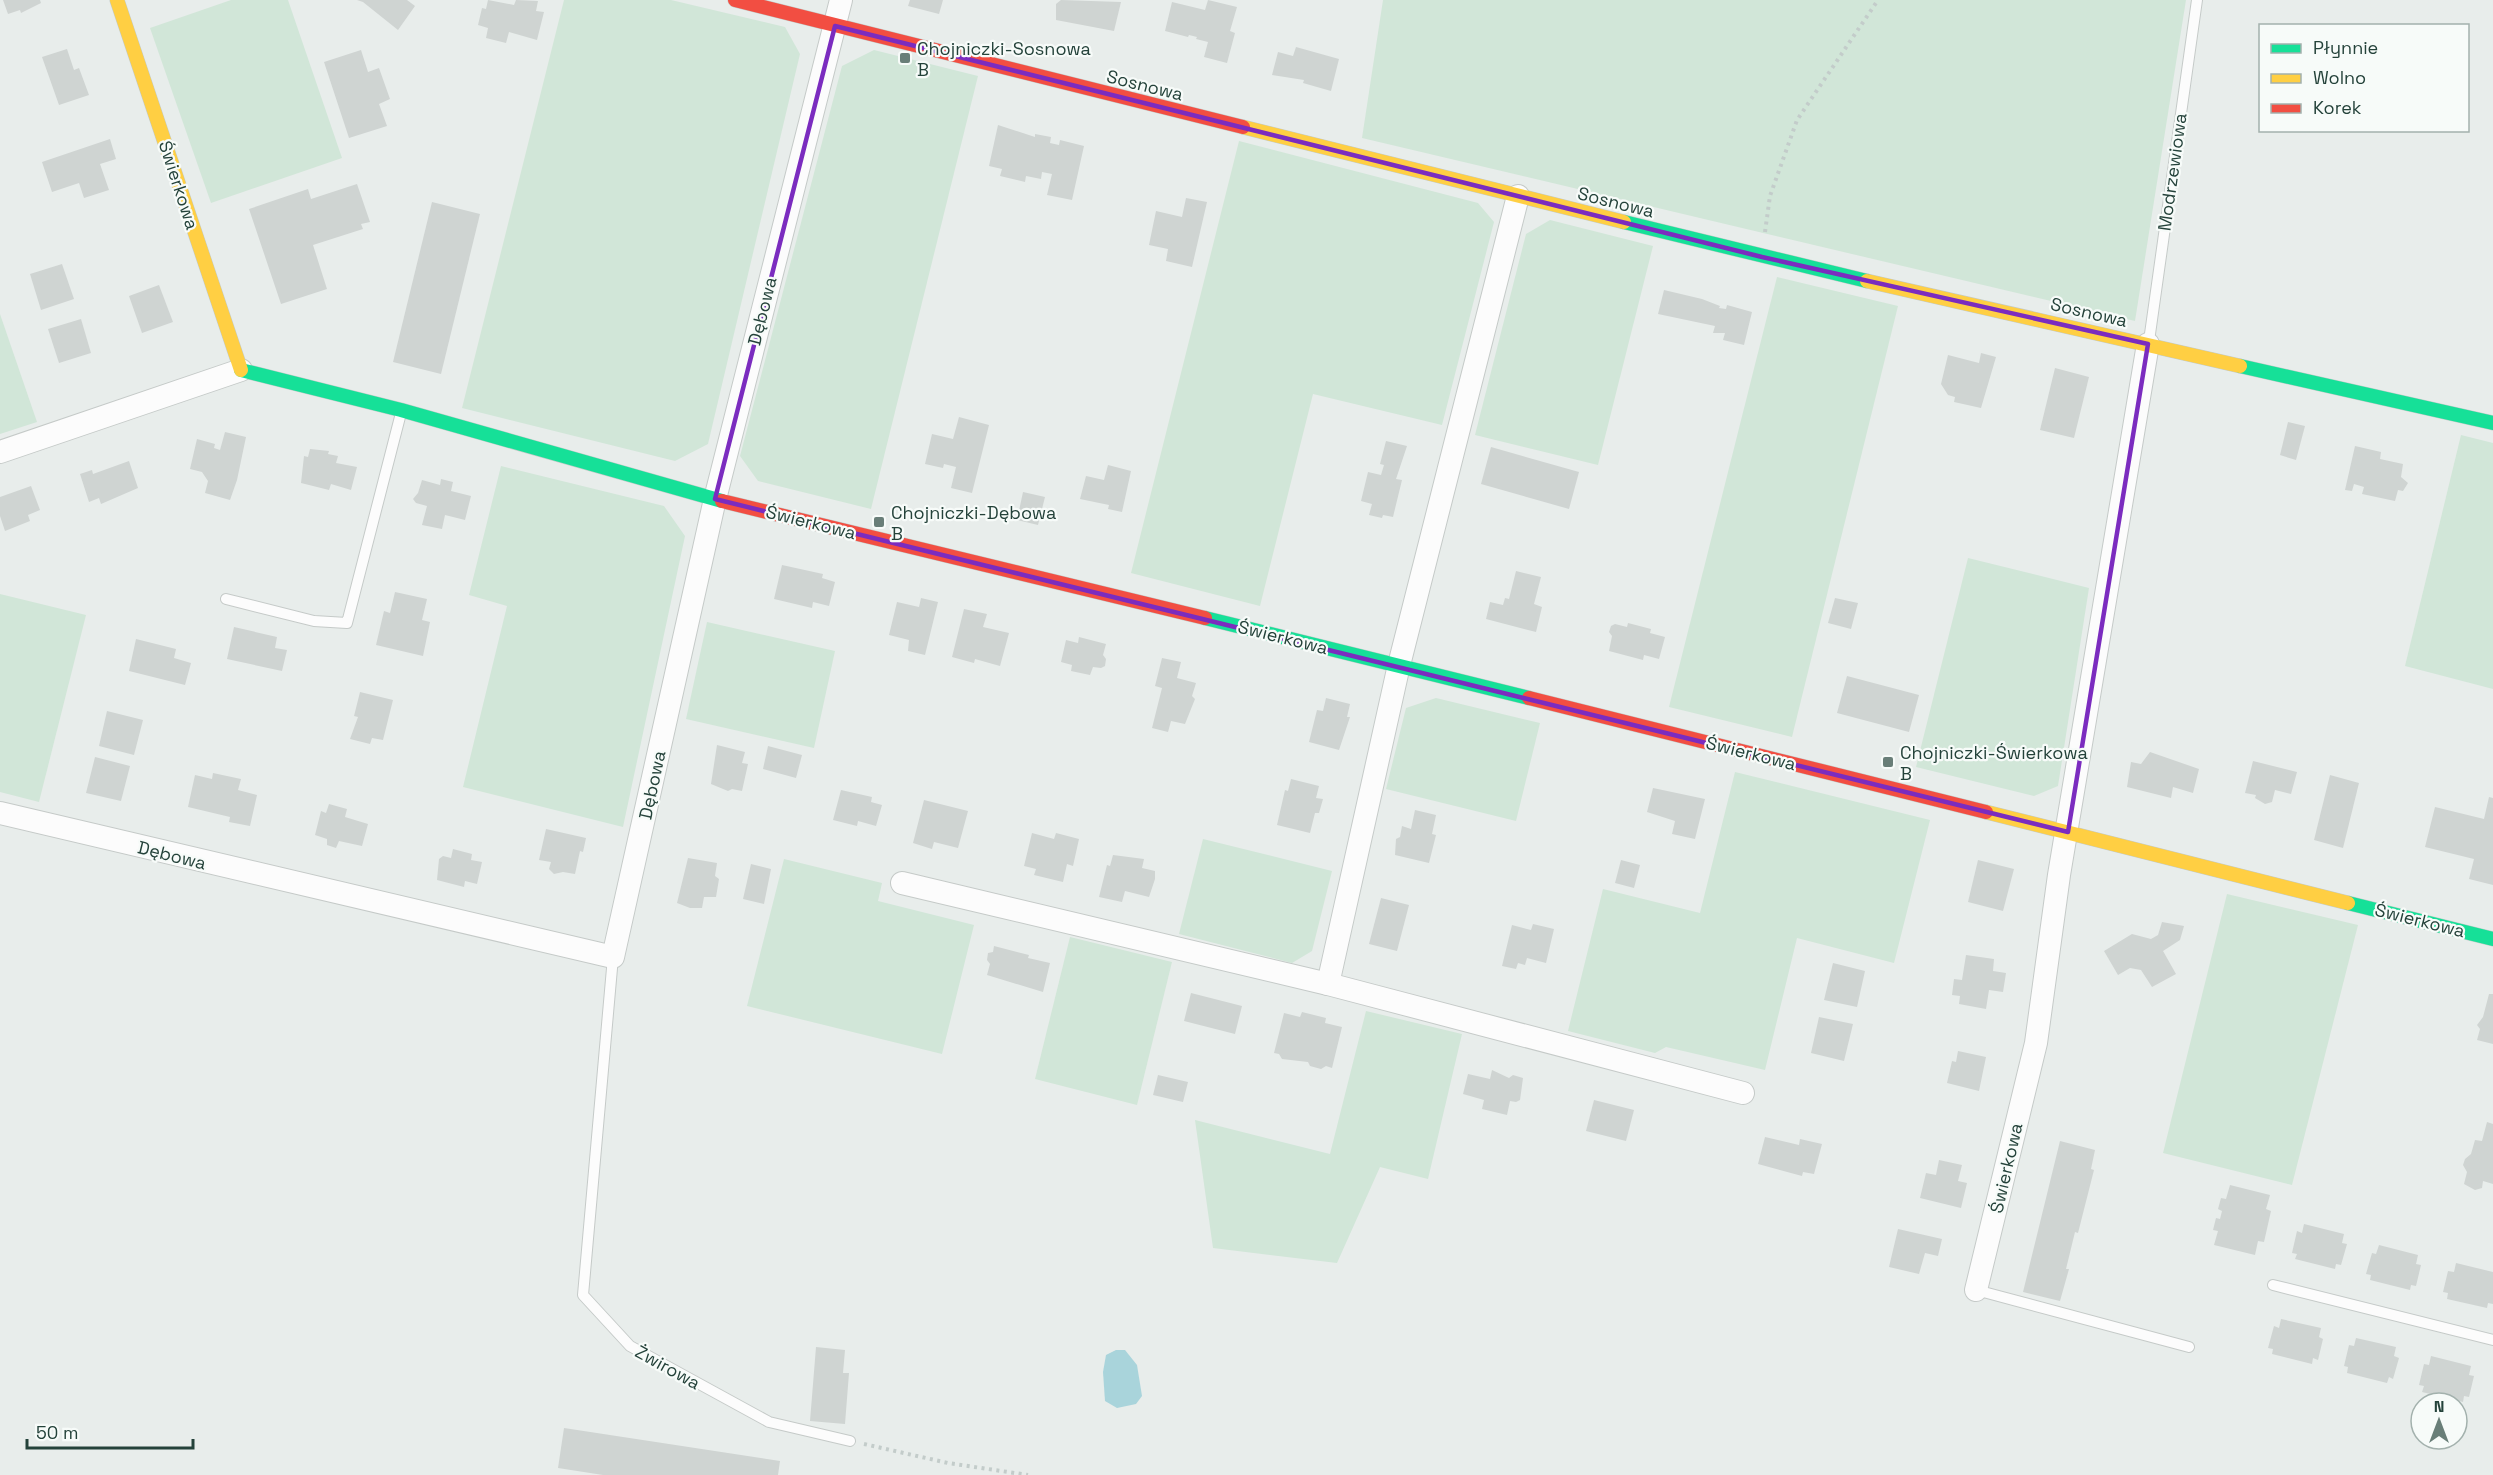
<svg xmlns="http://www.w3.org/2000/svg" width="2493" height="1475" viewBox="0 0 2493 1475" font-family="'Space Grotesk',sans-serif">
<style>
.green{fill:#d1e6d8}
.water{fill:#a9d4db}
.building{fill:#cfd4d2}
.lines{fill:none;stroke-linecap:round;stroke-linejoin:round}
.lane-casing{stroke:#c5cac8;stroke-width:12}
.street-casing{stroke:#c5cac8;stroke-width:24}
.fast-casing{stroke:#c3cbc8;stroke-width:15}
.slow-casing{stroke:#c3cbc8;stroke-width:15}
.jam-casing{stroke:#c3cbc8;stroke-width:15}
.path{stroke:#c3ccca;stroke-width:4;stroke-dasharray:3 4.5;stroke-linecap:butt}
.lane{stroke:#fcfcfc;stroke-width:10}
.street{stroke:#fcfcfc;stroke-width:22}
.fast{stroke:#16e098;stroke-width:14}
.slow{stroke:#ffcf43;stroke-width:14}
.jam{stroke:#f24e42;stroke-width:14}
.marked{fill:none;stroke:#7b2cbf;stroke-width:4.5;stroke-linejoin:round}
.poi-dot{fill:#697e78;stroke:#f7fbf9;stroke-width:2}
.labels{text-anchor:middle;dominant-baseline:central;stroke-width:4.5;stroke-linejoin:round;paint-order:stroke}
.poi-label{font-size:18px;fill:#24423a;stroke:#f7fbf9;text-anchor:start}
.street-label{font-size:18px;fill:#24423a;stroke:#f7fbf9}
</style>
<rect width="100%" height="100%" fill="#e8edeb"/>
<g class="green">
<polygon points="231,0 288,0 342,158 211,203 150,28"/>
<polygon points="564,0 671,0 785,27 800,54 708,444 675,461 462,408"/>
<polygon points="1383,0 2186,0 2135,321 1362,138"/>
<polygon points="874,50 978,76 871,509 758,481 740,456 842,66"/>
<polygon points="1239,141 1478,203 1494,222 1442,425 1313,394 1260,606 1131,573"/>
<polygon points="1550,220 1653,246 1598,465 1475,435 1526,234"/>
<polygon points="1777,277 1898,306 1792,737 1669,707"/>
<polygon points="0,314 37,422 0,434"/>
<polygon points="2461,435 2493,443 2493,689 2405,666"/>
<polygon points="501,466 664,506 685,536 623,827 463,787 507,606 469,595"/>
<polygon points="1968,558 2089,588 2058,786 2034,796 1916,767"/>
<polygon points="0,594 86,615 39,802 0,792"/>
<polygon points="707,622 835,651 814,748 686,719"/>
<polygon points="1436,698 1540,723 1516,821 1386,789 1406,708"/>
<polygon points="1735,772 1930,820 1894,963 1797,938 1765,1070 1666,1047 1655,1053 1568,1031 1603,889 1700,913"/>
<polygon points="1203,839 1332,871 1312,951 1292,963 1179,934"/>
<polygon points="784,859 882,883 878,901 974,925 942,1054 747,1006"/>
<polygon points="2227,894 2358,925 2292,1185 2163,1153"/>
<polygon points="1070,937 1172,962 1137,1105 1035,1079"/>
<polygon points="1366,1011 1462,1034 1428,1179 1380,1167 1337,1263 1213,1248 1195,1120 1330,1154"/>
</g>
<polygon class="water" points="1116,1350 1125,1350 1137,1365 1142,1396 1136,1404 1117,1408 1105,1401 1103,1372 1106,1355"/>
<g class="building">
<polygon points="3,0 40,0 41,3 21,13 20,10 8,14"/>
<polygon points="357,0 407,0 415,6 398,30 363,2"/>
<polygon points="488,0 514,5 516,0 538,1 536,11 544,12 537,40 509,32 506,43 486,38 488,28 478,25 482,8 486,9"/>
<polygon points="910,0 943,0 939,14 908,6"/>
<polygon points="1061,0 1121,2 1114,31 1056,20 1056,4"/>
<polygon points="1208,0 1237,7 1230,31 1235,33 1227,63 1204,57 1208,42 1196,39 1197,37 1189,35 1188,37 1165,31 1172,2 1205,10"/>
<polygon points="1296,47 1339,59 1331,91 1303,83 1304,80 1272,75 1278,52 1293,56"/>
<polygon points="67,49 74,70 79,68 89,95 59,105 42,57"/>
<polygon points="361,50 368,72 379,68 390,99 379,104 387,126 349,138 324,62"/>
<polygon points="998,125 1035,137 1035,134 1051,137 1050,143 1059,145 1060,140 1084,146 1072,200 1047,195 1052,174 1042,172 1041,179 1026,176 1025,182 1000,176 1002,169 989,166"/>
<polygon points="110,139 116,159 100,164 109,190 84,198 79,183 52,192 42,162"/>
<polygon points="357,184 370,222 361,224 363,229 313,245 327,289 281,304 249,209 308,189 311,199"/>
<polygon points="1186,198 1207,202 1192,267 1166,261 1168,249 1149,245 1156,211 1182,217"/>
<polygon points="432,202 480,214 441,374 393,362"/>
<polygon points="62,264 74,299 41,310 30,274"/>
<polygon points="159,285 173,322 142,333 129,296"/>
<polygon points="1664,290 1702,299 1720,306 1719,308 1726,309 1727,305 1752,312 1744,345 1723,340 1725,333 1713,333 1715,326 1658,314"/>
<polygon points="81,319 91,353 59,363 48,329"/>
<polygon points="1981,353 1996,357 1981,408 1954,402 1955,397 1948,395 1941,384 1948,355 1979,363"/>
<polygon points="2055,368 2089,377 2074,438 2040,430"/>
<polygon points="959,417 989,425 972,493 951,488 956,467 944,464 943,468 925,464 932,434 953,439"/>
<polygon points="2288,422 2305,426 2296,460 2280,455"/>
<polygon points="225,432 246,437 237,480 230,500 205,493 208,481 202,472 190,469 197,439 215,444 214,448 220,450"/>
<polygon points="1386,441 1407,446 1396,479 1402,480 1393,517 1383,515 1382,518 1369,515 1372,504 1361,501 1368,472 1381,475 1384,465 1380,464"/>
<polygon points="2355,446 2381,452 2380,459 2403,464 2401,477 2408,483 2403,491 2398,490 2395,501 2362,494 2364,487 2354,484 2352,491 2345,490"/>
<polygon points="1491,447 1579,472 1569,509 1481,484"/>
<polygon points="310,449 329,451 328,454 338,456 336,463 357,467 351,490 331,484 329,490 301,483 304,456 308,457"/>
<polygon points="129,461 138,488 101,504 99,498 89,502 80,474 92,470 93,474"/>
<polygon points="1108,465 1131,471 1122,512 1108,509 1109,505 1080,499 1086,476 1104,480"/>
<polygon points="441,479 453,482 451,491 471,496 465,520 445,515 442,529 422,525 427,506 416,503 413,499 418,493 422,480 440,485"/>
<polygon points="31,486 40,510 28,515 30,521 5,531 0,516 0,497"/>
<polygon points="1023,492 1045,497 1038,525 1017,520"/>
<polygon points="782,565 823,574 822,578 835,582 829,606 813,602 812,608 774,599"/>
<polygon points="1516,571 1541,577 1534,604 1542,607 1536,632 1486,619 1490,602 1503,605 1505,598 1509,599"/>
<polygon points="395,592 427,599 422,620 430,622 423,656 376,645 384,611 390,613"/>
<polygon points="921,598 938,602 925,655 908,651 909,640 889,635 897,602 919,607"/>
<polygon points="1835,598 1858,603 1851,629 1828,623"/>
<polygon points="964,609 987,614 983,627 1009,633 1000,666 975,659 974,663 952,657"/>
<polygon points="1628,623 1651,629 1650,633 1665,637 1659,659 1644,655 1643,660 1609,651 1612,636 1609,632 1611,626 1615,624 1627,627"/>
<polygon points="234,627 277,637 275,648 287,650 282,671 227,659"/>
<polygon points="1079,637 1106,644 1103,655 1106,659 1105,666 1101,668 1093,667 1090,675 1071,671 1072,665 1061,662 1066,640 1078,643"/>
<polygon points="136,639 176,649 174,658 191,663 185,685 129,671"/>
<polygon points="1162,658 1181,662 1177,678 1196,683 1192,696 1195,699 1185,724 1171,721 1168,732 1152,728 1162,688 1155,686"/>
<polygon points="1847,676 1919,695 1909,732 1837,713"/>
<polygon points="360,692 393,700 383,740 372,738 370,744 350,739 358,717 354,716"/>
<polygon points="1326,698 1350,704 1347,717 1350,717 1339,750 1309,742 1317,710 1323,711"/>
<polygon points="107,711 143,720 134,755 99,746"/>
<polygon points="717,745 745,752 742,763 748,764 742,791 732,789 728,791 711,784"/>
<polygon points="768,746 802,755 796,778 763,769"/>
<polygon points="2150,752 2199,769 2193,793 2173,787 2171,798 2127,787 2131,762 2141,764"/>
<polygon points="95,757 130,766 121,801 86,793"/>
<polygon points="2253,761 2297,772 2291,794 2275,790 2272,802 2265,804 2255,798 2256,795 2245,793"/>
<polygon points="213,773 241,779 238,790 257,795 250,826 229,822 230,817 188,807 195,775 212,779"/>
<polygon points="2330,775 2359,783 2343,848 2314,840"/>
<polygon points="1291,779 1319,786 1316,798 1323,799 1319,813 1315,813 1310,833 1277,825 1285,790 1288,791"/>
<polygon points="1653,788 1705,799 1695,839 1672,834 1675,821 1647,812"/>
<polygon points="841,790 872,797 871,802 882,805 876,826 858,821 857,826 833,820"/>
<polygon points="2489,797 2493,798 2493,885 2469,879 2474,859 2425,847 2435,807 2484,819"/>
<polygon points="924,800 968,811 958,848 934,842 932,849 913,843"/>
<polygon points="329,804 347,809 345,817 368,824 362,846 339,841 336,848 327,845 327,839 315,835 321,811 326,813"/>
<polygon points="1415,810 1436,815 1432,834 1436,835 1429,863 1395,855 1396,839 1400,837 1402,826 1411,829"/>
<polygon points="546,829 586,838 583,852 580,851 575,874 563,872 554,874 549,869 551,862 539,860"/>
<polygon points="1032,833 1054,839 1056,833 1079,839 1073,866 1067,864 1063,882 1034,875 1036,869 1024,866"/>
<polygon points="453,849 472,854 471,860 482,862 477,884 465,881 464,887 437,880 439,859 443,856 451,858"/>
<polygon points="1113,855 1144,859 1142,868 1155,871 1155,879 1149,897 1125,891 1122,902 1099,897 1107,865 1110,866"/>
<polygon points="688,858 717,863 715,876 719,879 716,897 704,897 702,908 690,908 677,903"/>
<polygon points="1621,860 1640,865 1634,888 1615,883"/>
<polygon points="1978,860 2014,869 2003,911 1968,902"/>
<polygon points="751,864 771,869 764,904 743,899"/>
<polygon points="1381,898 1409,905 1397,951 1369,944"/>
<polygon points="2162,922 2184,926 2180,940 2163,951 2176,974 2152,987 2141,970 2130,968 2118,975 2104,951 2132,934 2151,939 2158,935"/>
<polygon points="1533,924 1554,929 1546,963 1527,958 1525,965 1518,963 1516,969 1502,966 1512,925 1531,930"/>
<polygon points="994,946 1029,955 1028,958 1050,963 1043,992 987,975 990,964 987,960 988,953 993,952"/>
<polygon points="1966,955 1994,959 1993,971 2006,973 2003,992 1989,990 1986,1009 1959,1004 1960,996 1952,995 1954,979 1962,980"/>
<polygon points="1833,963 1865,971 1857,1007 1824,1000"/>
<polygon points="1191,993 1242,1006 1235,1034 1184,1021"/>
<polygon points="2489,994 2493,994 2493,1044 2477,1040 2480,1029 2477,1025 2483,1017"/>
<polygon points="1302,1012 1326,1018 1325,1023 1342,1027 1332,1068 1326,1066 1321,1069 1310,1066 1308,1062 1282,1059 1279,1054 1274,1053 1284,1013 1300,1017"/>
<polygon points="1819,1017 1853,1024 1844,1061 1811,1053"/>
<polygon points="1958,1051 1986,1057 1979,1091 1947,1083 1952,1061 1956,1062"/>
<polygon points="1492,1070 1509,1078 1513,1075 1523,1078 1520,1100 1516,1102 1510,1101 1507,1115 1482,1109 1484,1100 1463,1094 1468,1074 1490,1079"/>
<polygon points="1158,1075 1188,1082 1183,1102 1153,1095"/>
<polygon points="1594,1100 1634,1110 1626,1141 1586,1131"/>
<polygon points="2487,1122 2493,1124 2493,1184 2483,1181 2482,1188 2475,1190 2464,1184 2467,1172 2463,1165 2465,1159 2471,1154 2475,1140 2482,1141"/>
<polygon points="1765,1137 1799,1145 1800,1139 1822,1144 1814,1174 1803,1172 1802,1176 1758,1164"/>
<polygon points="2060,1141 2095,1150 2091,1169 2094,1170 2078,1233 2075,1232 2066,1269 2069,1269 2060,1301 2023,1292"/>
<polygon points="1939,1160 1962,1165 1958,1181 1967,1183 1961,1208 1920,1198 1926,1173 1936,1175"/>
<polygon points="2230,1185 2270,1195 2266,1209 2271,1211 2264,1242 2258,1241 2255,1255 2214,1245 2218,1231 2213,1230 2216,1218 2220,1219 2222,1211 2218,1209 2221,1198 2226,1199"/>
<polygon points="2304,1224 2344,1234 2342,1243 2347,1244 2341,1265 2336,1264 2335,1269 2295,1259 2297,1254 2292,1253 2297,1231 2302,1233"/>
<polygon points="1898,1229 1942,1239 1938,1256 1925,1253 1919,1274 1889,1267"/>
<polygon points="2379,1245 2418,1255 2416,1264 2421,1265 2416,1286 2411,1285 2410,1290 2370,1280 2371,1275 2366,1274 2372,1253 2376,1254"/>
<polygon points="2456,1263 2493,1272 2493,1304 2488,1303 2487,1308 2447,1299 2448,1293 2443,1292 2448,1271 2454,1272"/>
<polygon points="2281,1319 2321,1328 2319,1337 2323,1339 2318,1360 2313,1358 2312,1364 2272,1354 2273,1349 2268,1348 2274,1326 2279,1328"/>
<polygon points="2356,1338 2396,1347 2394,1356 2399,1358 2393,1379 2389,1377 2387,1383 2347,1373 2348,1367 2344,1366 2349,1345 2354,1346"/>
<polygon points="816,1347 845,1350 843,1373 849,1373 845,1424 810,1421"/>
<polygon points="2431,1356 2471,1366 2469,1375 2474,1376 2469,1397 2464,1396 2463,1402 2422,1392 2424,1386 2419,1385 2424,1364 2429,1365"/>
<polygon points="564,1428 780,1461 778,1475 603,1475 558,1468"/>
</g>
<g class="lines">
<defs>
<g id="lane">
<polyline points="2149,341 2197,0"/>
<polyline points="226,599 314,621 347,623 401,413"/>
<polyline points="613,957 583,1295 630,1346 769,1422 850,1441"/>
<polyline points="2273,1285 2493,1340"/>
<polyline points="1976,1290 2189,1347"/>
</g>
<g id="street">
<polyline points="0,452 241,370"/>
<polyline points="0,813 613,957 715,499 841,0"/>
<polyline points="902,883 1328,984 1743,1093"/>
<polyline points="1328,984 1399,665 1518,196"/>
<polyline points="1976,1290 2036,1043 2059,875 2148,344"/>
</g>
<g id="fast">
<polyline points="1624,222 1867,281"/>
<polyline points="2240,366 2493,423"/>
<polyline points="241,370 401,410 722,501"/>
<polyline points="1205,618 1529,698"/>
<polyline points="2348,903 2493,939"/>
</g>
<g id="slow">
<polyline points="117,0 241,370"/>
<polyline points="1243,127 1624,222"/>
<polyline points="1867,281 2240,366"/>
<polyline points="1986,812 2348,903"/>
</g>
<g id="jam">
<polyline points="735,0 1243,127"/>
<polyline points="722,501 1205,618"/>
<polyline points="1529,698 1986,812"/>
</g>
</defs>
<use href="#lane" class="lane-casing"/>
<use href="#street" class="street-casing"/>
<use href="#fast" class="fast-casing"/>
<use href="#slow" class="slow-casing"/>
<use href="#jam" class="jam-casing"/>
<g class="path">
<polyline points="1765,232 1770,196 1797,120 1878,0"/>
<polyline points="864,1444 948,1463 1028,1475"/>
</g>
<use href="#lane" class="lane"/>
<use href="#street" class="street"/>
<use href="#fast" class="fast"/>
<use href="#slow" class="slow"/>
<use href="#jam" class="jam"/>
</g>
<path class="marked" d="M 835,26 L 1762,257 L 2148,344 L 2068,832 L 715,499 Z"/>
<g class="poi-dot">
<rect x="899" y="52" width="12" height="12" rx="3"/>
<rect x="873" y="516" width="12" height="12" rx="3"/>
<rect x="1882" y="756" width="12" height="12" rx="3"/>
</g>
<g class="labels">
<g class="poi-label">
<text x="917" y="48">Chojniczki-Sosnowa<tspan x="917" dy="21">B</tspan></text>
<text x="891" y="512">Chojniczki-Dębowa<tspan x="891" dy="21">B</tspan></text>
<text x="1900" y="752">Chojniczki-Świerkowa<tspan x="1900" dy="21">B</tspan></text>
</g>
<g class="street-label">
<text transform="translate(1145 85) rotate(14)">Sosnowa</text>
<text transform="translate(2172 172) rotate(-82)">Modrzewiowa</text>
<text transform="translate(179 185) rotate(72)">Świerkowa</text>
<text transform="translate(1616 202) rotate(14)">Sosnowa</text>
<text transform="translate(762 311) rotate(-76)">Dębowa</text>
<text transform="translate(2089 312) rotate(13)">Sosnowa</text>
<text transform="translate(811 522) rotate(14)">Świerkowa</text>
<text transform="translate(1283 637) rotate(14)">Świerkowa</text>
<text transform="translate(1751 753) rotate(14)">Świerkowa</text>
<text transform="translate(652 785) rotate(-78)">Dębowa</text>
<text transform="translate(172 855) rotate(14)">Dębowa</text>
<text transform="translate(2420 920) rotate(14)">Świerkowa</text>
<text transform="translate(2006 1168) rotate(-77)">Świerkowa</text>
<text transform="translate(668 1367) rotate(29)">Żwirowa</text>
</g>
</g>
<rect x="2259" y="24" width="210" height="108" fill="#f7fbf9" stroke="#a3b1ad" stroke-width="1.5"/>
<rect x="2271" y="44" width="30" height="9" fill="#16e098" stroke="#a3b1ad" stroke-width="1.5"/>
<text x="2313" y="54" font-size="18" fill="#24423a">Płynnie</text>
<rect x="2271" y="74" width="30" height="9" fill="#ffcf43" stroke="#a3b1ad" stroke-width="1.5"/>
<text x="2313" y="84" font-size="18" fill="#24423a">Wolno</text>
<rect x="2271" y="104" width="30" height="9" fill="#f24e42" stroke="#a3b1ad" stroke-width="1.5"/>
<text x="2313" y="114" font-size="18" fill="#24423a">Korek</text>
<g transform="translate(2439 1421)"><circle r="28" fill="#f7fbf9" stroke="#a3b1ad" stroke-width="1.5"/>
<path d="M0-4.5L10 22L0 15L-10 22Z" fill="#697e78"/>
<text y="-9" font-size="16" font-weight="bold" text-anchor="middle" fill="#24423a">N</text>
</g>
<path d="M27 1439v9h166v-9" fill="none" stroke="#24423a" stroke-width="3"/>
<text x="36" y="1439" font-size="18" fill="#24423a" stroke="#f7fbf9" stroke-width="4.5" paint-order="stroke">50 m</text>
</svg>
